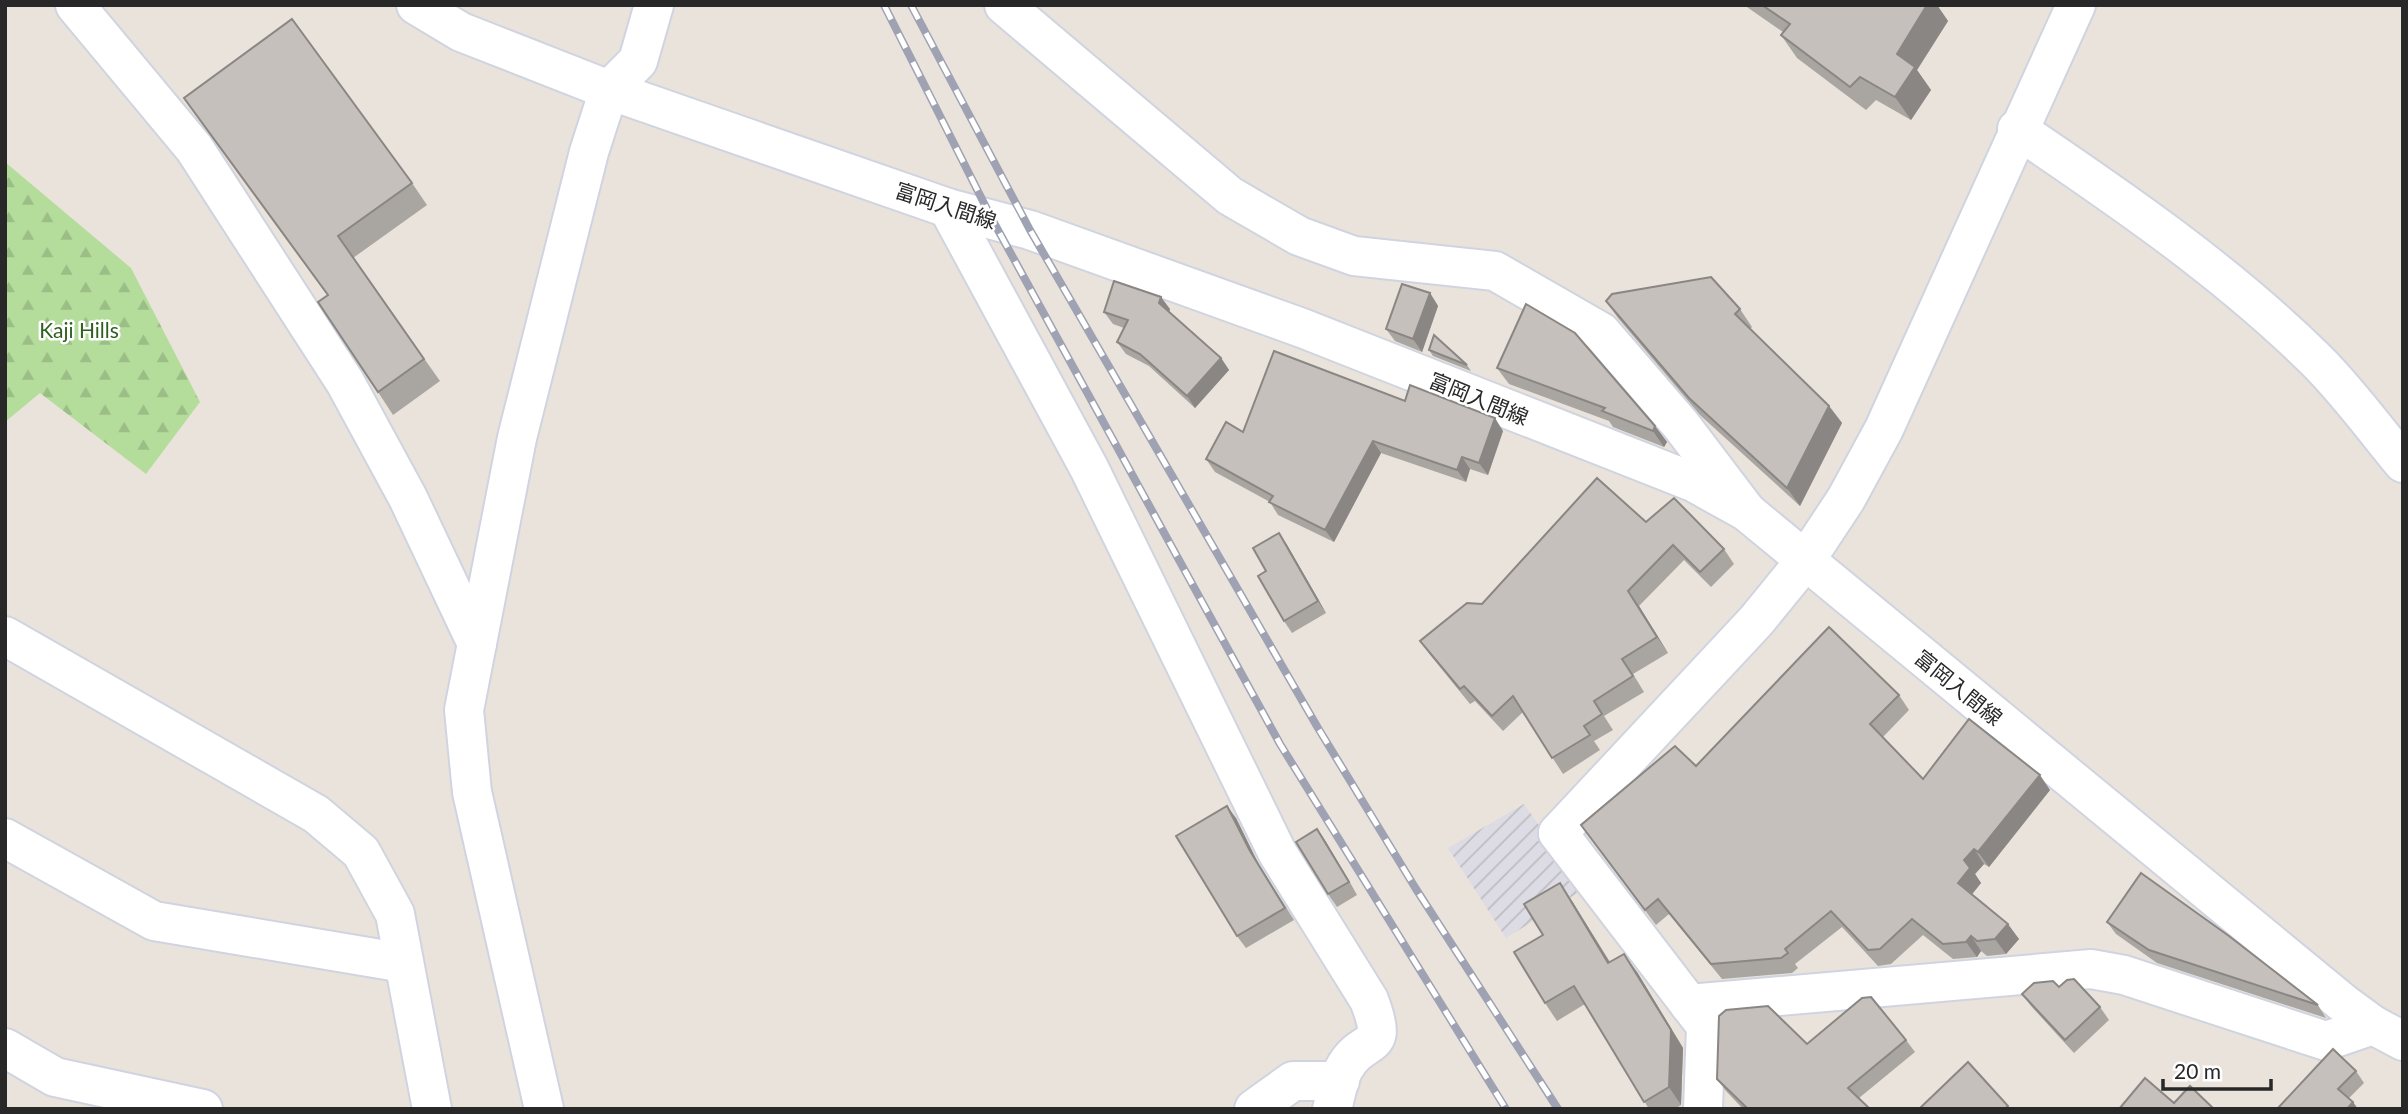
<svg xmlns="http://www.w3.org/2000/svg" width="2408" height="1114" viewBox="0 0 2408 1114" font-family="Lato,'Noto Sans JP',sans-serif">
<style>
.industrial{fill:url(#industrial-furrows)}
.forest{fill:url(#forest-firs)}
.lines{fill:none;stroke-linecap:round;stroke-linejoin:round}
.minor-casing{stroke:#d0d4e0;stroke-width:42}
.tertiary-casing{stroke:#d0d4e0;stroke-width:42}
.secondary-casing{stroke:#d0d4e0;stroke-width:42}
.minor{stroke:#fff;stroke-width:38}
.tertiary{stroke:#fff;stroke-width:38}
.secondary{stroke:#fff;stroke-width:38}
.rail-casing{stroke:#9ea2b2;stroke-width:8}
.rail{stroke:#fff;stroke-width:5;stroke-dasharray:16;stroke-linecap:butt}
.wall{fill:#a9a5a1}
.shaded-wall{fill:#8a8683}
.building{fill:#c5c0bb;stroke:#8a8683;stroke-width:2}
.labels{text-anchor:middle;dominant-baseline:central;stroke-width:5;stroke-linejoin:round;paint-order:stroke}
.street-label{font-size:21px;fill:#282828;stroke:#fff}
.park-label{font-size:21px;fill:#2e601e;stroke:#fff}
</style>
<defs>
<pattern id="industrial-furrows" width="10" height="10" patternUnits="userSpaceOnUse" patternTransform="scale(1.75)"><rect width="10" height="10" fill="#dddbe3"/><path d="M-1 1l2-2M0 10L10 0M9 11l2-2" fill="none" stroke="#bebcc3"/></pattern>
<pattern id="forest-firs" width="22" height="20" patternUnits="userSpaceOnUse" patternTransform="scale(1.75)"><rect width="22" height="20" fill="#b4dd9b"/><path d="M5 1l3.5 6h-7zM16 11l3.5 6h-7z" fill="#9bbe86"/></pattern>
</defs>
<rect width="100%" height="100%" fill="#eae3db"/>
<polygon class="industrial" points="1524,804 1584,889 1506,938 1448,848"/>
<polygon class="forest" points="5,162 131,268 200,402 146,474 40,393 5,422"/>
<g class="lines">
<defs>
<g id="minor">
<polyline points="75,5 194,148 345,382 408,498 477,644"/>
<polyline points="1004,5 1230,196 1299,236 1354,256 1495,271 1601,332 1681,425 1747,512"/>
<polyline points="609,90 638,61 654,5"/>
<path d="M 2017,129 C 2122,200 2227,272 2317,361 C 2348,392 2375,429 2403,463"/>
<path d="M 948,208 L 1089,468 L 1277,852 L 1369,1000 C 1390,1055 1365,1033 1345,1067 C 1338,1078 1336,1096 1332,1109"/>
<polyline points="5,636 316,814 361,852 395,914 432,1109"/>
<polyline points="1558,833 1706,1026 1703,1109"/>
<polyline points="5,838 154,921 404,963"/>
<polyline points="1689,1004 2091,969 2124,975 2326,1041 2373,1025"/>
<polyline points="5,1048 55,1077 203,1109"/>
<polyline points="1254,1109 1293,1081 1340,1081"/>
</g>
<g id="tertiary">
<polyline points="1558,833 1756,621 1805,561 1846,499 1884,429 2076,5"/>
<polyline points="544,1109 472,792 464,710 517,438 589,152 609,90"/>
</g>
<polyline id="secondary" points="416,5 461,32 609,90 948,208 1030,230 1302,328 1693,482 1747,512 2343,1003 2373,1025 2403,1041"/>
</defs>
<use href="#minor" class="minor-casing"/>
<use href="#tertiary" class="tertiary-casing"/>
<use href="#secondary" class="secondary-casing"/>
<use href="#minor" class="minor"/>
<use href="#tertiary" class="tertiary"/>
<use href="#secondary" class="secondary"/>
<defs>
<g id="rail">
<polyline points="884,5 993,221 1280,744 1506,1109"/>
<polyline points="911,5 1030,230 1318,728 1416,889 1558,1109"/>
</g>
</defs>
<use href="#rail" class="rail-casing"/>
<use href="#rail" class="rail"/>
</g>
<g class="wall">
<polygon points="1744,5 1937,5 1948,21 1917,70 1931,90 1911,120 1876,100 1866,110 1797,58 1781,35 1783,32"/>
<polygon points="200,120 412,183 427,205 353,258 440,381 393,415 378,392 328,296"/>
<polygon points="1430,293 1438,306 1422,352 1395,341 1386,329"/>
<polygon points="1606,301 1740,309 1752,327 1750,329 1829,406 1842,423 1800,506 1701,416 1618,318"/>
<polygon points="1170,309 1169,312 1221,358 1229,370 1195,408 1149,366 1126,354 1117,342 1124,328 1113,324 1104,312"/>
<polygon points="1429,350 1467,365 1471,371 1433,356"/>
<polygon points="1497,368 1655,426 1667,442 1664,447 1613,427 1609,421 1509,384"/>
<polygon points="1405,401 1503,431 1488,475 1470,469 1466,482 1381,453 1334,542 1278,515 1270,502 1215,472 1206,459"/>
<polygon points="1646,522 1724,549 1734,564 1711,587 1684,560 1639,606 1668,653 1633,674 1644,692 1604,716 1613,730 1594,741 1600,750 1563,774 1523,712 1503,731 1475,701 1470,704 1431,656 1420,641 1482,604"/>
<polygon points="1279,533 1287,545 1326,613 1292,633 1284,621 1266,571"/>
<polygon points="1899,695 1909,710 1883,737 1923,779 2050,790 1989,867 1984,864 1975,874 1981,883 1972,894 2019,939 2006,954 1987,956 1981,951 1977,957 1953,959 1923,935 1891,964 1878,966 1842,927 1795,964 1798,968 1792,973 1722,979 1669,914 1656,925 1581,825 1696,766"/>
<polygon points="1236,818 1258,863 1294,920 1246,948 1237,936"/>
<polygon points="1317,829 1326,842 1357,895 1337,907 1328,894"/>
<polygon points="1572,901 1610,962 1637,972 1683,1048 1681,1105 1675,1109 1649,1109 1585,1004 1557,1021 1545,1003 1543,935"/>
<polygon points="2107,922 2318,1005 2326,1018 2157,963 2116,934"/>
<polygon points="2059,987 2100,1007 2109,1020 2074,1053 2031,1006 2022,994"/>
<polygon points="1906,1040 1915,1052 1859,1098 1870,1109 1743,1109 1726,1091 1717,1079"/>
<polygon points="2356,1071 2364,1083 2349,1098 2358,1109 2277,1109"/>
</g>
<g class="shaded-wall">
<polygon points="1927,5 1937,5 1948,21 1917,70 1931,90 1911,120 1895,97 1897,54"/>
<polygon points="1430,293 1438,306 1422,352 1413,339"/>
<polygon points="1161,297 1170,309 1168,315 1159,303"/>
<polygon points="1221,358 1229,370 1195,408 1187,396"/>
<polygon points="1829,406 1842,423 1800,506 1787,488"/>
<polygon points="1495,418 1503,431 1488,475 1479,463"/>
<polygon points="1655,426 1667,442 1664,447 1653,431"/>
<polygon points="1373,441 1381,453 1334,542 1325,530"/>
<polygon points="1462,457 1470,469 1466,482 1457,470"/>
<polygon points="1279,533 1287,545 1326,613 1318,601"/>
<polygon points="1628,591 1639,606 1668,653 1657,637"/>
<polygon points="2040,775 2050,790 1989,867 1978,852"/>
<polygon points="1227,806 1236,818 1258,863 1294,920 1250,851"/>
<polygon points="1317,829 1326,842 1357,895 1349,882"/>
<polygon points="1974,849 1984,864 1975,874 1981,883 1969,898 1958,883 1964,860"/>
<polygon points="1560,883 1572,901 1621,981 1608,963"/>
<polygon points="2008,924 2019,939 2006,954 1995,939"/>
<polygon points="1971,936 1981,951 1977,957 1966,942"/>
<polygon points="1624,954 1637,972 1683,1048 1681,1105 1669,1087"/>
<polygon points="2353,1102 2358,1109 2347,1109"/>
</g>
<g class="building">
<polygon points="1762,5 1927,5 1897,54 1915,67 1895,97 1860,77 1850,87 1781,35 1790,24"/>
<polygon points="292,19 412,183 338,236 424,359 378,392 318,302 328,295 184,98"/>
<polygon points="1711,277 1740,309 1735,314 1829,406 1787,488 1689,398 1606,301 1612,294"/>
<polygon points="1114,281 1161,297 1159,303 1221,358 1187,396 1140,354 1117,342 1128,320 1104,312"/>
<polygon points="1402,284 1430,293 1413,339 1386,329"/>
<polygon points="1526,304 1575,333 1655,426 1653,431 1602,411 1605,408 1497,368"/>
<polygon points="1434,335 1467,365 1429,350"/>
<polygon points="1274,351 1405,401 1410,385 1495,418 1479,463 1462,457 1457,470 1373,441 1325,530 1269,502 1273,496 1206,459 1226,422 1243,432"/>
<polygon points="1597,478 1646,522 1674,498 1724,549 1700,572 1673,545 1628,591 1657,637 1622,659 1633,676 1594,701 1602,714 1584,726 1590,735 1552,758 1513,696 1492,716 1464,686 1460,689 1420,641 1467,603 1482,604"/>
<polygon points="1279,533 1318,601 1284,621 1258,576 1266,571 1253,548"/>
<polygon points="1829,627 1899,695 1870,724 1923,779 1969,719 2040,775 1978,852 1974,849 1964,860 1970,868 1958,883 2008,924 1995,939 1977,941 1971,936 1966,942 1943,944 1912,919 1880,949 1868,950 1831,911 1785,949 1788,953 1781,958 1711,964 1658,899 1645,910 1581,825 1675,746 1696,766"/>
<polygon points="1227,806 1250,851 1285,908 1237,936 1176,836"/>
<polygon points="1317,829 1349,882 1328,894 1296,842"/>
<polygon points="2141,873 2229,936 2318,1005 2149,950 2107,922"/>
<polygon points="1560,883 1608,963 1624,954 1671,1030 1669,1087 1644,1102 1574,986 1545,1003 1514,952 1543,935 1524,904"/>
<polygon points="2074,979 2100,1007 2065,1040 2022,994 2034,983 2053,981 2059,987 2067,980"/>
<polygon points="1871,997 1906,1040 1848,1088 1870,1109 1744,1109 1746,1107 1717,1079 1719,1016 1726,1010 1768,1006 1807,1044 1862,998"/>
<polygon points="2333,1049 2356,1071 2338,1089 2353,1102 2347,1109 2277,1109"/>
<polygon points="1968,1062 2008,1106 2005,1109 1919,1109"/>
<polygon points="2145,1078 2174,1103 2190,1086 2214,1109 2119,1109"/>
</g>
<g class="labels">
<g class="street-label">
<text transform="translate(946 205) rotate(18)">富岡入間線</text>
<text transform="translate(1479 398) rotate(22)">富岡入間線</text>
<text transform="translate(1959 687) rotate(39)">富岡入間線</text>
</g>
<g class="park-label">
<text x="79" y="329">Kaji Hills</text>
</g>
</g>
<rect width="2408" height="1114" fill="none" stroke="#282828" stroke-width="14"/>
<path d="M2163 1079v10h108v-10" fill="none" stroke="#282828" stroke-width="3.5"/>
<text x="2174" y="1079" font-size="21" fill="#282828" stroke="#ffffff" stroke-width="5" paint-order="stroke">20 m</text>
</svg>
